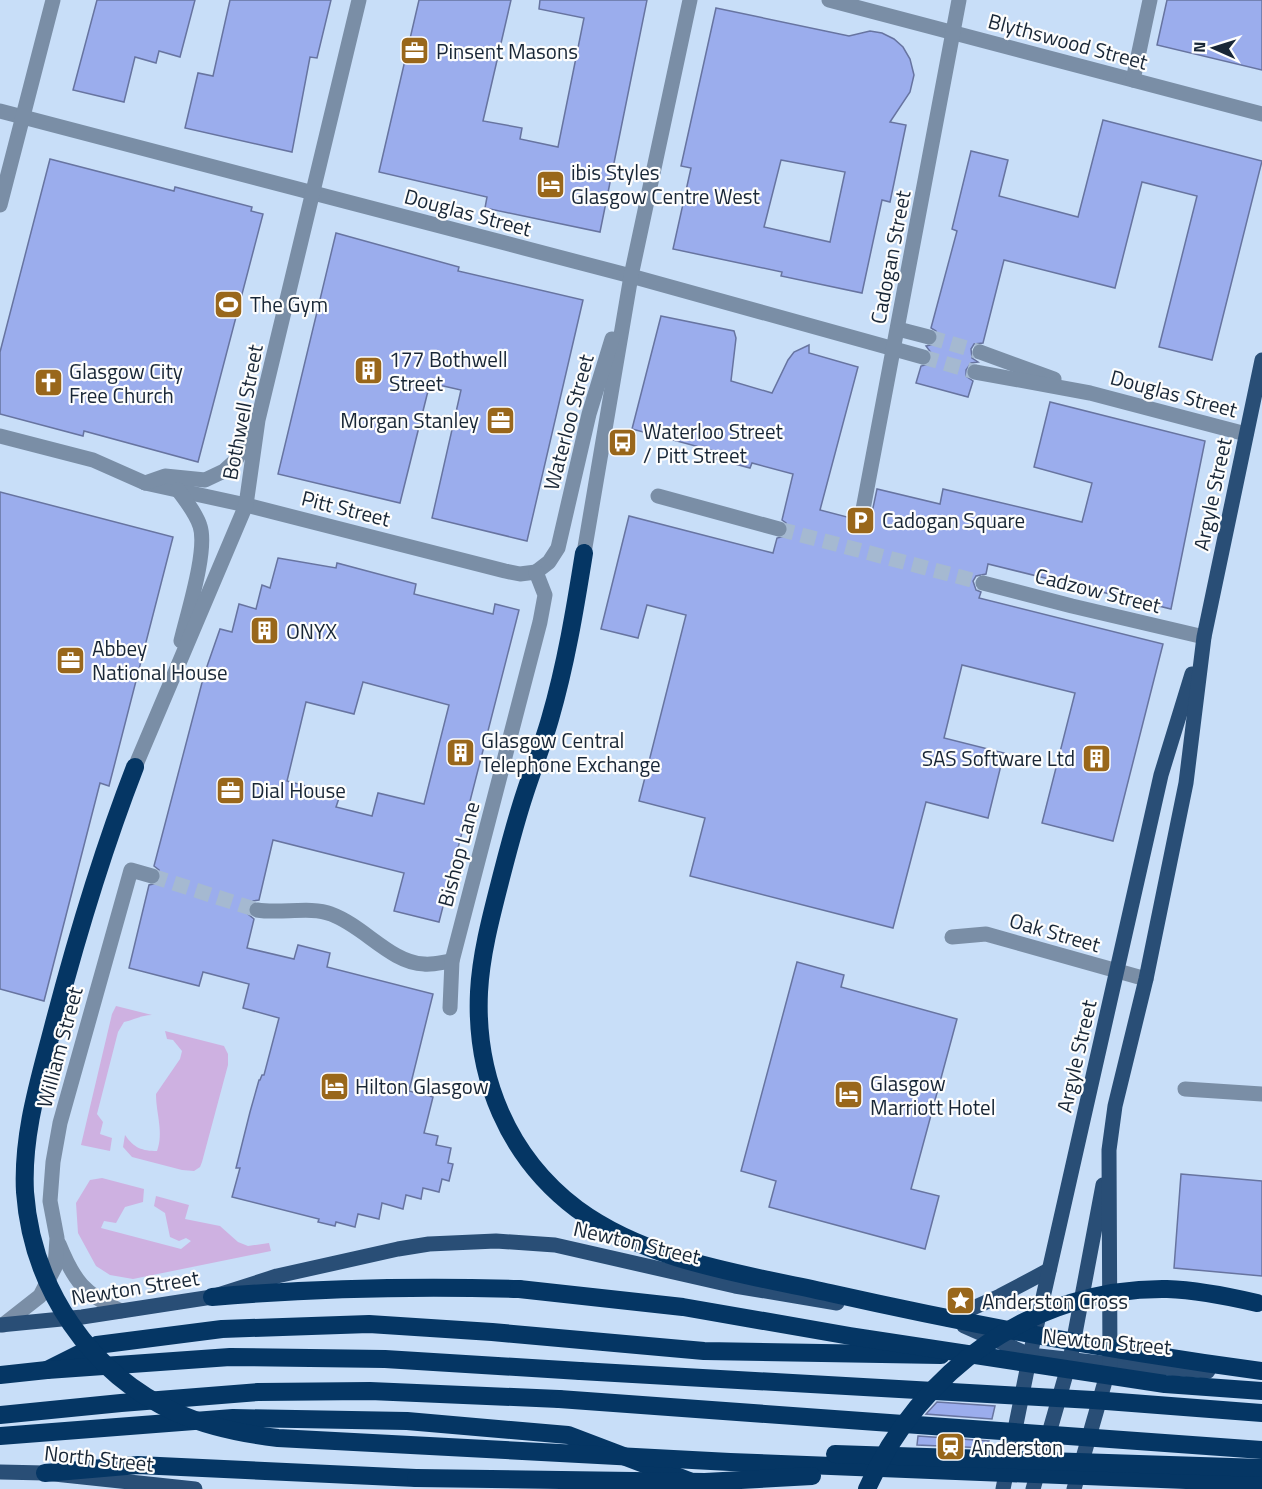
<svg xmlns="http://www.w3.org/2000/svg" width="1262" height="1489" viewBox="0 0 1262 1489" font-family="'Titillium Web',sans-serif">
<style>
.green{fill:#ceb1e1}
.building{fill:#9baded;stroke:#6774a0;stroke-width:1.5;fill-rule:evenodd}
.lines{fill:none;stroke-linecap:round;stroke-linejoin:round}
.minor-tunnel{stroke:#a5b9d1;stroke-width:15;stroke-dasharray:15 8;stroke-linecap:butt}
.minor{stroke:#7a8ea6;stroke-width:15}
.major{stroke:#294e76;stroke-width:15}
.highway{stroke:#053664;stroke-width:18}
.highway-bridge{stroke:#053664;stroke-width:18}
.labels{text-anchor:middle;dominant-baseline:central;stroke-width:4.5;stroke-linejoin:round;paint-order:stroke}
.street-label{font-size:21px;fill:#182636;stroke:#fdfdfd}
.poi-label{font-size:21px;fill:#182636;stroke:#fdfdfd;text-anchor:start}
</style>
<rect width="100%" height="100%" fill="#c8def8"/>
<g class="green">
<path d="M 116,1006 L 152,1015 C 141,1015 134,1020 124,1022 L 118,1032 L 97,1114 L 103,1122 L 100,1134 L 112,1138 L 110,1151 L 81,1145 L 112,1014 Z"/>
<path d="M 165,1031 L 224,1046 L 228,1054 L 228,1065 L 202,1162 L 200,1167 L 194,1171 L 182,1170 L 132,1157 L 123,1147 L 125,1135 C 134,1148 142,1151 157,1151 C 164,1132 156,1114 156,1094 L 180,1059 L 182,1051 L 173,1040 L 167,1039 Z"/>
<polygon points="102,1178 144,1189 143,1202 125,1207 116,1223 104,1221 101,1228 181,1249 191,1241 186,1238 179,1241 170,1237 165,1213 154,1206 156,1196 189,1205 185,1219 220,1226 238,1242 248,1246 269,1243 271,1251 133,1279 110,1275 96,1266 78,1233 76,1203 90,1180"/>
</g>
<g class="building">
<polygon points="97,0 195,0 180,57 159,51 156,63 135,57 124,102 73,90"/>
<polygon points="230,0 331,0 317,58 310,57 292,152 185,128 198,73 213,76"/>
<polygon points="419,0 511,0 483,121 522,128 520,139 558,147 584,18 539,9 540,0 647,0 600,232 485,208 487,197 379,172"/>
<polygon points="1167,0 1262,0 1262,70 1157,45"/>
<path d="M 716,8 L 849,36 L 870,31 L 882,33 L 894,39 L 903,47 L 910,59 L 914,75 L 910,92 L 890,122 L 906,125 L 894,183 L 890,202 L 882,200 L 862,293 L 781,276 L 782,272 L 673,249 L 691,168 L 681,166 ZM 781,160 L 845,172 L 830,242 L 764,227 Z"/>
<polygon points="1103,120 1262,161 1212,360 1159,347 1197,196 1142,182 1115,288 1004,260 983,343 974,344 971,349 972,358 978,362 971,363 966,370 966,376 973,381 968,397 916,383 921,366 929,364 932,359 932,354 926,346 935,344 939,339 936,331 931,328 957,231 952,229 971,151 1008,160 999,196 1078,217"/>
<polygon points="50,159 174,191 175,187 252,207 251,211 263,214 198,462 84,431 83,436 0,414 0,352"/>
<polygon points="336,233 459,267 458,271 583,300 527,541 432,518 461,390 430,383 400,503 278,474"/>
<polygon points="661,316 734,331 736,338 731,381 772,393 788,360 794,352 809,345 809,353 858,367 820,510 851,518 852,524 859,529 865,529 870,522 877,489 940,504 943,489 1082,522 1092,483 1034,467 1050,402 1205,441 1171,609 988,564 986,574 976,576 973,581 976,590 981,592 979,598 1163,644 1113,841 1042,823 1075,693 962,665 944,738 1004,753 988,818 926,802 893,928 690,876 705,818 639,801 686,615 647,605 638,638 601,629 629,516 773,553 777,538 785,536 788,531 786,523 782,520 793,474 752,463 750,468 716,459 718,452 632,429"/>
<polygon points="0,492 173,537 109,786 100,783 44,1001 0,989"/>
<path d="M 278,558 L 336,568 L 337,563 L 416,584 L 414,594 L 493,614 L 495,604 L 519,610 L 439,922 L 394,911 L 404,873 L 273,840 L 259,900 L 253,901 L 247,908 L 248,914 L 254,919 L 247,948 L 294,959 L 298,945 L 330,953 L 327,967 L 433,994 L 409,1091 L 433,1097 L 424,1133 L 438,1136 L 436,1145 L 451,1148 L 448,1163 L 453,1164 L 449,1181 L 442,1179 L 439,1192 L 423,1188 L 421,1199 L 406,1195 L 403,1209 L 382,1203 L 379,1219 L 358,1214 L 355,1227 L 336,1222 L 335,1226 L 318,1222 L 319,1219 L 232,1197 L 240,1168 L 236,1168 L 250,1112 L 259,1080 L 260,1080 L 262,1075 L 264,1075 L 279,1018 L 243,1008 L 249,984 L 203,972 L 199,986 L 129,968 L 149,885 L 158,883 L 161,878 L 159,870 L 154,866 L 204,675 L 220,629 L 232,632 L 239,604 L 256,609 L 262,585 L 270,588 ZM 363,682 L 449,705 L 424,804 L 378,793 L 372,816 L 336,807 L 340,795 L 287,781 L 306,702 L 354,714 Z"/>
<polygon points="797,962 844,975 841,987 957,1019 911,1189 939,1196 925,1249 769,1207 776,1181 741,1171"/>
<polygon points="1181,1174 1262,1181 1262,1276 1174,1268"/>
<polygon points="937,1402 995,1406 992,1419 926,1414"/>
<polygon points="918,1436 989,1441 988,1448 917,1445"/>
</g>
<g class="lines">
<g class="minor-tunnel">
<polyline points="929,337 980,352"/>
<polyline points="923,357 975,372"/>
<polyline points="779,529 983,583"/>
<polyline points="152,876 257,910"/>
</g>
<g class="minor">
<polyline points="829,0 1262,114"/>
<polyline points="1133,80 1150,0"/>
<polyline points="0,111 631,276 923,357"/>
<polyline points="0,205 53,0"/>
<polyline points="898,329 929,337"/>
<polyline points="980,352 1054,379"/>
<polyline points="975,372 1090,393 1246,434"/>
<polyline points="0,436 93,460 145,483 246,505 505,571 520,574 536,572"/>
<polyline points="145,483 165,476 205,480 224,471 236,460 251,433"/>
<path d="M 178,490 C 186,501 196,513 200,526 C 208,550 187,615 181,641"/>
<polyline points="658,496 779,529"/>
<polyline points="861,520 959,0"/>
<polyline points="584,553 631,276 690,0"/>
<polyline points="536,572 549,562 558,548 589,414 612,339"/>
<polyline points="983,583 1072,606 1204,637"/>
<polyline points="135,767 246,505 258,420 359,0"/>
<path d="M 257,910 C 280,914 311,906 331,914 C 364,926 391,963 424,964 C 433,965 443,962 452,961"/>
<polyline points="952,937 986,934 1146,979"/>
<polyline points="450,1008 452,961 540,622 545,595 536,572"/>
<polyline points="1185,1089 1262,1094"/>
<path d="M 59,1244 C 74,1281 84,1294 121,1311"/>
<polyline points="3,1325 40,1296 55,1267 57,1238 50,1201 53,1162 60,1123 131,870 152,876"/>
</g>
<g class="major">
<polyline points="948,1319 1000,1296 1049,1270"/>
<polyline points="0,1325 82,1317 212,1297 277,1276 398,1249 429,1244 496,1241 555,1245 735,1286 837,1303"/>
<polyline points="964,1326 1030,1355 1110,1364 1208,1371"/>
<polyline points="0,1472 45,1473 195,1489"/>
<polyline points="1003,1489 1030,1355 1161,775 1192,674"/>
<polyline points="1033,1489 1070,1360 1103,1185"/>
<polyline points="1074,1489 1110,1364 1109,1150 1115,1106 1146,979 1186,783 1204,637 1262,360"/>
</g>
<g class="highway">
<path d="M 212,1297 C 316,1288 415,1286 519,1289"/>
<polyline points="47,1370 97,1345 222,1329 369,1324 492,1332 704,1351 941,1355"/>
<polyline points="0,1375 47,1370 230,1357 385,1359 580,1371"/>
<polyline points="0,1415 121,1403 258,1392 370,1391 559,1399"/>
<polyline points="0,1436 233,1418 407,1421 568,1435 689,1481"/>
<polyline points="45,1473 138,1465 416,1478"/>
</g>
<g class="highway-bridge">
<path d="M 584,553 C 575,609 566,664 550,719 C 543,744 533,768 525,793 C 516,820 509,847 502,874 C 492,913 481,953 479,992 C 475,1077 508,1157 577,1209 C 649,1262 745,1274 830,1293 C 973,1325 1117,1352 1262,1371"/>
<path d="M 135,767 C 102,852 76,939 53,1027 C 39,1081 22,1135 25,1192 C 32,1288 90,1374 177,1413 C 209,1427 244,1434 278,1438 L 730,1462 L 1262,1483"/>
<polyline points="519,1289 683,1307 850,1336 1165,1384 1262,1391"/>
<polyline points="580,1371 1093,1400 1262,1413"/>
<polyline points="559,1399 1262,1450"/>
<polyline points="835,1454 1262,1468"/>
<polyline points="416,1478 705,1482 812,1476"/>
<path d="M 867,1489 C 919,1370 1035,1287 1167,1289 C 1197,1290 1227,1296 1257,1303"/>
</g>
</g>
<defs>
<symbol id="office-square" viewBox="-11 -11 22 22"><rect x="-9" y="-9" width="18" height="18" rx="4" fill="#99671b" stroke="#fdfdfd"/><path d="M-6-3h4V-5.5h4V-3h4V5H-6ZM-1-4.5V-3h2v-1.5ZM-6 0V1H6V0Z" fill="#fff"/></symbol>
<symbol id="hotel-square" viewBox="-11 -11 22 22"><rect x="-9" y="-9" width="18" height="18" rx="4" fill="#99671b" stroke="#fdfdfd"/><path d="M-6-4.5h1.5V1H6V5H4.5V3h-9V5H-6ZM-4 0a1.8 1.8 0 1 1 3.6 0ZM.5 0V-2.5h3Q6-2.5 6 0Z" fill="#fff"/></symbol>
<symbol id="stadium-square" viewBox="-11 -11 22 22"><rect x="-9" y="-9" width="18" height="18" rx="4" fill="#99671b" stroke="#fdfdfd"/><path d="M0-5a6.5 5 0 1 0 0 10a6.5 5 0 1 0 0-10ZM-3.5-1.8h7v3.6h-7Z" fill="#fff"/></symbol>
<symbol id="building-square" viewBox="-11 -11 22 22"><rect x="-9" y="-9" width="18" height="18" rx="4" fill="#99671b" stroke="#fdfdfd"/><path d="M-4-6H4V6H1V3H-1V6H-4ZM-2.5-4.3h1.7v1.8h-1.7ZM.8-4.3h1.7v1.8H.8ZM-2.5-1h1.7V.8h-1.7ZM.8-1h1.7V.8H.8Z" fill="#fff"/></symbol>
<symbol id="church-square" viewBox="-11 -11 22 22"><rect x="-9" y="-9" width="18" height="18" rx="4" fill="#99671b" stroke="#fdfdfd"/><path d="M-1.2-6h2.4v3.5h3.3v2.4h-3.3V6h-2.4V-.1h-3.3v-2.4h3.3Z" fill="#fff"/></symbol>
<symbol id="bus-square" viewBox="-11 -11 22 22"><rect x="-9" y="-9" width="18" height="18" rx="4" fill="#99671b" stroke="#fdfdfd"/><path d="M-5-6H5V4H4V6H2V4H-2V6H-4V4H-5ZM-3.5-4V0h7V-4ZM-3.5 1.2v1.5H-2V1.2ZM2 1.2v1.5H3.5V1.2Z" fill="#fff"/></symbol>
<symbol id="parking-square" viewBox="-11 -11 22 22"><rect x="-9" y="-9" width="18" height="18" rx="4" fill="#99671b" stroke="#fdfdfd"/><path d="M-3.5-5.5H1a3.5 3.5 0 0 1 0 7H-1V5.5H-3.5ZM-1-3.4V-.6H.8a1.4 1.4 0 0 0 0-2.8Z" fill="#fff"/></symbol>
<symbol id="sight-square" viewBox="-11 -11 22 22"><rect x="-9" y="-9" width="18" height="18" rx="4" fill="#99671b" stroke="#fdfdfd"/><path d="M0-6L1.8-2.2L6-1.7L2.9 1.2L3.7 5.4L0 3.3L-3.7 5.4L-2.9 1.2L-6-1.7L-1.8-2.2Z" fill="#fff"/></symbol>
<symbol id="station-square" viewBox="-11 -11 22 22"><rect x="-9" y="-9" width="18" height="18" rx="4" fill="#99671b" stroke="#fdfdfd"/><path d="M-3-6H3Q5-6 5-4V2Q5 4 3 4L4.5 6H3L1.5 4h-3L-3 6H-4.5L-3 4Q-5 4-5 2V-4Q-5-6-3-6ZM-3.5-4v3h7v-3ZM-3.5 1v1.5H-2V1ZM2 1v1.5H3.5V1Z" fill="#fff"/></symbol>
</defs>
<g fill-rule="evenodd">
<use href="#office-square" x="398" y="34" width="33" height="33"/>
<use href="#hotel-square" x="534" y="168" width="33" height="33"/>
<use href="#stadium-square" x="212" y="288" width="33" height="33"/>
<use href="#building-square" x="352" y="354" width="33" height="33"/>
<use href="#church-square" x="32" y="366" width="33" height="33"/>
<use href="#office-square" x="484" y="404" width="33" height="33"/>
<use href="#bus-square" x="606" y="426" width="33" height="33"/>
<use href="#parking-square" x="844" y="504" width="33" height="33"/>
<use href="#building-square" x="248" y="614" width="33" height="33"/>
<use href="#office-square" x="54" y="644" width="33" height="33"/>
<use href="#building-square" x="444" y="736" width="33" height="33"/>
<use href="#building-square" x="1080" y="742" width="33" height="33"/>
<use href="#office-square" x="214" y="774" width="33" height="33"/>
<use href="#hotel-square" x="318" y="1070" width="33" height="33"/>
<use href="#hotel-square" x="832" y="1078" width="33" height="33"/>
<use href="#sight-square" x="944" y="1284" width="33" height="33"/>
<use href="#station-square" x="934" y="1430" width="33" height="33"/>
</g>
<g class="labels">
<g class="street-label">
<text transform="translate(1068 41) rotate(15)">Blythswood Street</text>
<text transform="translate(468 212) rotate(15)">Douglas Street</text>
<text transform="translate(890 257) rotate(-79)">Cadogan Street</text>
<text transform="translate(1174 393) rotate(15)">Douglas Street</text>
<text transform="translate(242 412) rotate(-79)">Bothwell Street</text>
<text transform="translate(568 422) rotate(-75)">Waterloo Street</text>
<text transform="translate(1212 494) rotate(-78)">Argyle Street</text>
<text transform="translate(346 508) rotate(14)">Pitt Street</text>
<text transform="translate(1098 590) rotate(14)">Cadzow Street</text>
<text transform="translate(458 854) rotate(-75)">Bishop Lane</text>
<text transform="translate(1055 932) rotate(16)">Oak Street</text>
<text transform="translate(59 1047) rotate(-75)">William Street</text>
<text transform="translate(1076 1056) rotate(-77)">Argyle Street</text>
<text transform="translate(637 1242) rotate(13)">Newton Street</text>
<text transform="translate(135 1287) rotate(-9)">Newton Street</text>
<text transform="translate(1107 1341) rotate(5)">Newton Street</text>
<text transform="translate(99 1458) rotate(6)">North Street</text>
</g>
<g class="poi-label">
<text x="436" y="51">Pinsent Masons</text>
<text x="571" y="172">ibis Styles<tspan x="571" dy="24">Glasgow Centre West</tspan></text>
<text x="250" y="304">The Gym</text>
<text x="389" y="359">177 Bothwell<tspan x="389" dy="24">Street</tspan></text>
<text x="69" y="371">Glasgow City<tspan x="69" dy="24">Free Church</tspan></text>
<text x="479" y="420" text-anchor="end">Morgan Stanley</text>
<text x="643" y="431">Waterloo Street<tspan x="643" dy="24">/ Pitt Street</tspan></text>
<text x="882" y="520">Cadogan Square</text>
<text x="286" y="631">ONYX</text>
<text x="92" y="648">Abbey<tspan x="92" dy="24">National House</tspan></text>
<text x="481" y="740">Glasgow Central<tspan x="481" dy="24">Telephone Exchange</tspan></text>
<text x="1075" y="758" text-anchor="end">SAS Software Ltd</text>
<text x="251" y="790">Dial House</text>
<text x="870" y="1083">Glasgow<tspan x="870" dy="24">Marriott Hotel</tspan></text>
<text x="355" y="1086">Hilton Glasgow</text>
<text x="982" y="1301">Anderston Cross</text>
<text x="971" y="1447">Anderston</text>
</g>
</g>
<g transform="translate(1214 48) rotate(273)" stroke="#fdfdfd" stroke-width="4.5" paint-order="stroke">
<path d="M0-4.5L10 22L0 15L-10 22Z" fill="#182636"/>
<text y="-9" font-size="16" font-weight="bold" text-anchor="middle" fill="#182636">N</text>
</g>
</svg>
